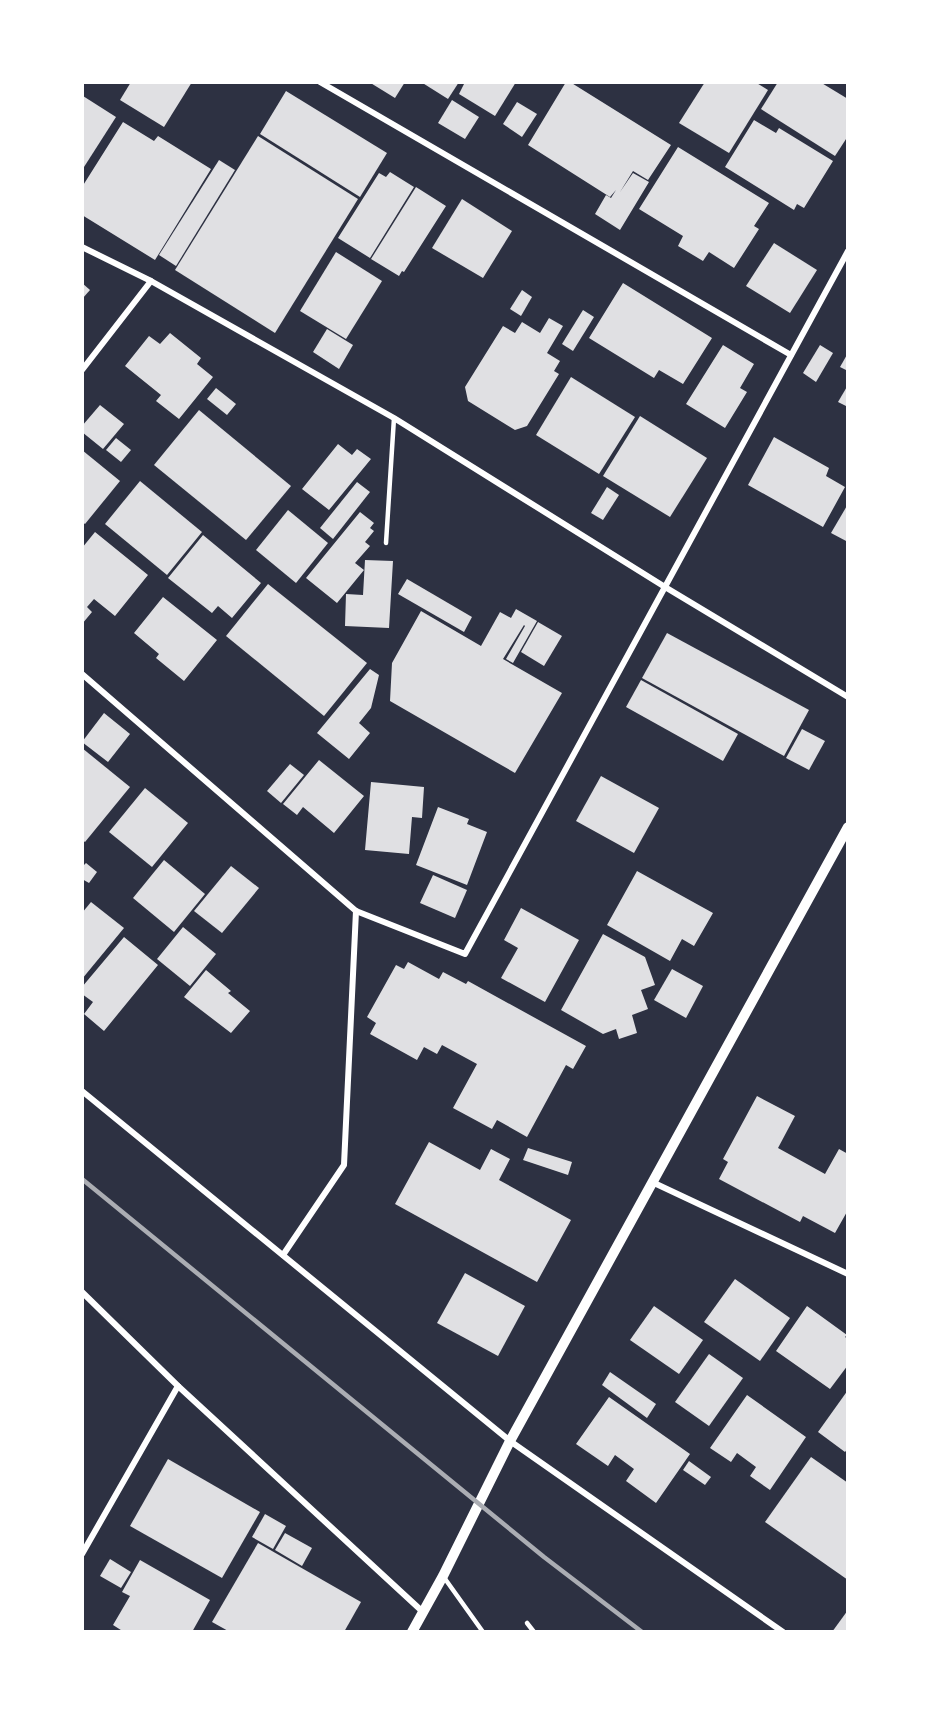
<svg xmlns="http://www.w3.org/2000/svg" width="930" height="1714" viewBox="0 0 930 1714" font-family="'Open Sans',sans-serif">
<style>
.building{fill:#e0e0e3}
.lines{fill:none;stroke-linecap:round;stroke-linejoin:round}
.service{stroke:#fff;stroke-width:4.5}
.minor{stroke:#fff;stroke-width:6}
.tertiary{stroke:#fff;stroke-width:10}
.rail{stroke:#abadb3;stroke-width:4.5}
</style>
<rect width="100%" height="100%" fill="#2d3142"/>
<g class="building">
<polygon points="131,82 192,82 164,127 120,100"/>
<polygon points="369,82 405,82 395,98"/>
<polygon points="421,82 459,82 448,99"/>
<polygon points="465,82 516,82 495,116 459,94"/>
<polygon points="566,82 570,82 671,145 648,180 633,171 620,192 633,173 649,182 620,230 595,214 606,195 611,198 616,190 610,197 528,145"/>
<polygon points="705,82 755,82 768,90 729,153 679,123"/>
<polygon points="778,82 820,82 848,99 848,136 835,156 761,109"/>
<polygon points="286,91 387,153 360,197 260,134"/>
<polygon points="83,96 116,117 84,167 82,166"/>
<polygon points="452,100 479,117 465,139 438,123"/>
<polygon points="517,102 537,114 522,137 503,124"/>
<polygon points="754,120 776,133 779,128 833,161 804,208 797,204 794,210 725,167"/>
<polygon points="123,122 154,141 158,136 211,169 155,260 82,215 82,187"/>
<polygon points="258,136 358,199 275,333 175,270"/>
<polygon points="678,147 769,203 754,226 759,229 734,268 709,252 703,261 678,246 683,236 639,209"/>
<polygon points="219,160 235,170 176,266 159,255"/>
<polygon points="390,172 414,187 370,258 338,238 379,173 386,177"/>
<polygon points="416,187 446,206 404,272 402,271 399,276 371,259"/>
<polygon points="462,199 512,231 483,278 432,248"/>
<polygon points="774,243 817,270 790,313 746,286"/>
<polygon points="336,252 382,281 346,339 300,311"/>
<polygon points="82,283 90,290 82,299"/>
<polygon points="623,283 712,338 683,384 659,370 654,378 589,338"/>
<polygon points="522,290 532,297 521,316 510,309"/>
<polygon points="583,310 594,317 573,351 562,344"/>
<polygon points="549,318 563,326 547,353 560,361 554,371 559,374 527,426 515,430 468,401 465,387 503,326 515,333 522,322 540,333"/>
<polygon points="327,329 353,345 339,369 313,352"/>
<polygon points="170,333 201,358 197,364 213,377 179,419 156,401 161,395 125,366 149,336 160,344"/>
<polygon points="723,345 754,364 740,388 747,392 725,428 686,404"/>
<polygon points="820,345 833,353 816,382 803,373"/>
<polygon points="848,353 848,371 840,367"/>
<polygon points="571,377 635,417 599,474 536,435"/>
<polygon points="848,385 848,407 838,402"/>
<polygon points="216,388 236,404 227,415 207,399"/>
<polygon points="100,405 124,424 103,449 82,432 82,426"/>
<polygon points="199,410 291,486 246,540 154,465"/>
<polygon points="640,416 707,458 670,517 603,476"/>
<polygon points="774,437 829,468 826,476 845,487 823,527 748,485"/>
<polygon points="116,438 131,450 121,462 106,450"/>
<polygon points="338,444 352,455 357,449 371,459 329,510 302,489"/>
<polygon points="82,450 120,481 85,524 82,522"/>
<polygon points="140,481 202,532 167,575 105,524"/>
<polygon points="357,482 370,492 333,539 320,528"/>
<polygon points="607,487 619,495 603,520 591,513"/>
<polygon points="848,504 848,542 831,533"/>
<polygon points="288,510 328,543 296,583 256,550"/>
<polygon points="360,512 374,523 370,528 374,531 365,542 370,546 355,563 364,570 337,603 306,578"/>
<polygon points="95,532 148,575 115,616 94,599 87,607 92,612 82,624 82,548"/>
<polygon points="203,535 261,583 232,618 218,606 212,613 168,578"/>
<polygon points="365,560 393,561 389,628 345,626 346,594 363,595"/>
<polygon points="407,579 472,617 464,632 398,594"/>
<polygon points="268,584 367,663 324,716 226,636"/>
<polygon points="163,597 217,640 184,681 156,658 159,654 134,633"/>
<polygon points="516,609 537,621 513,663 506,659 525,626 524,625 503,659 562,693 515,773 390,701 392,663 421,611 481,646 500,612 511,618"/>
<polygon points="538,622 562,636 544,666 521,652"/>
<polygon points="667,633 809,710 784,756 642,678"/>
<polygon points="370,669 379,675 371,708 359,723 370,733 349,759 317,733"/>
<polygon points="641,680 738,734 723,761 626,707"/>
<polygon points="104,713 130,734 108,762 82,742"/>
<polygon points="802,729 825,741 809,770 786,758"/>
<polygon points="82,748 130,787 85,842 82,840"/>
<polygon points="319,760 364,796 334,833 303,807 297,815 283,804"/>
<polygon points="290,764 304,775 281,803 267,791"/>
<polygon points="601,776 659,808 634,853 576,821"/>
<polygon points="371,782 424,787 422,818 412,817 409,854 365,850"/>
<polygon points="145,788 188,823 152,867 109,832"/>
<polygon points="438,807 469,819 467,824 487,832 467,885 416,865"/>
<polygon points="164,860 205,894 174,932 133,898"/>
<polygon points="86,863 97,872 89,883 82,879 82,867"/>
<polygon points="231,866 259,888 222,933 194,911"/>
<polygon points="637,871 713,913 694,946 682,939 670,961 607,925"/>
<polygon points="433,875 467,890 455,918 420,903"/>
<polygon points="91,902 124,928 82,979 82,913"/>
<polygon points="521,908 579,940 545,1002 501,978 518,948 504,940"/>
<polygon points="183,927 216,954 190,986 157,959"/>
<polygon points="603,934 645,957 655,985 641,990 648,1009 632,1015 637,1033 619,1039 616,1029 603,1034 561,1010"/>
<polygon points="124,937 158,965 104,1031 84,1014 93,1002 82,994 82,987"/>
<polygon points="408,962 439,979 443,972 466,984 468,981 586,1046 573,1069 566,1065 527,1137 497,1120 492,1129 453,1108 477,1064 442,1045 437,1054 424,1047 417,1060 370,1034 376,1023 367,1017 396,965 404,969"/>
<polygon points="672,969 703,986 686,1018 654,1000"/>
<polygon points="206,970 231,991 228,993 250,1011 231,1033 184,997"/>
<polygon points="757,1096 795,1116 778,1148 825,1174 839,1149 848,1154 848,1210 835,1233 803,1216 800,1222 719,1179 728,1162 723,1159"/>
<polygon points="429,1142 480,1170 491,1149 510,1159 499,1180 571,1220 537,1282 395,1204"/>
<polygon points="528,1148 572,1162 568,1175 523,1160"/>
<polygon points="465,1273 525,1306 498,1356 437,1323"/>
<polygon points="735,1279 790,1318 760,1361 704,1322"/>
<polygon points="654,1306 703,1340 679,1374 630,1340"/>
<polygon points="807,1306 847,1335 845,1337 848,1339 848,1365 830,1389 776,1351"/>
<polygon points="709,1354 743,1378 709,1426 675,1402"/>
<polygon points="610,1372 656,1404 647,1418 602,1385"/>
<polygon points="848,1390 848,1448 845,1452 818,1432"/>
<polygon points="747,1395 806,1437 770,1490 750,1476 756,1467 737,1453 731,1462 710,1448"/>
<polygon points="609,1397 690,1454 656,1503 626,1481 634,1469 615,1455 608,1466 576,1444"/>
<polygon points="811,1457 848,1483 848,1580 765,1522"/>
<polygon points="168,1459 260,1512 222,1578 130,1526"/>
<polygon points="689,1461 711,1477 705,1485 683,1470"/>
<polygon points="265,1514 286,1526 273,1549 252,1537"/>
<polygon points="285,1533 312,1548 302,1566 275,1550"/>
<polygon points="258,1543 361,1602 344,1632 230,1632 212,1622"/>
<polygon points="110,1559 131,1572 121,1588 100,1576"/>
<polygon points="140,1560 210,1600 192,1632 124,1632 113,1625 130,1596 122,1592"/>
<polygon points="848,1610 848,1632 832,1632"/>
</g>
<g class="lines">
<g class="service">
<polyline points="386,543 394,418"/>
<polyline points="443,1576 483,1632"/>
<polyline points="527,1623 534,1632"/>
</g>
<g class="minor">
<polyline points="320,82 791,355"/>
<polyline points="82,247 151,281 394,418 665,587 848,697"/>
<polyline points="82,370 151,281"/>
<polyline points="82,674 356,911 465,954 848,251"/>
<polyline points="82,1091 510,1441 783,1632"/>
<polyline points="652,1182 848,1274"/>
<polyline points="283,1255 344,1165 356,911"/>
<polyline points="82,1292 178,1386 423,1612"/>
<polyline points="82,1554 178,1386"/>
</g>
<polyline class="tertiary" points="412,1632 443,1576 510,1441 848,827"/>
<polyline class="rail" points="82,1179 544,1557 642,1632"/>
</g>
<rect width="930" height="1714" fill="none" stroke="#ffffff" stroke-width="168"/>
</svg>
